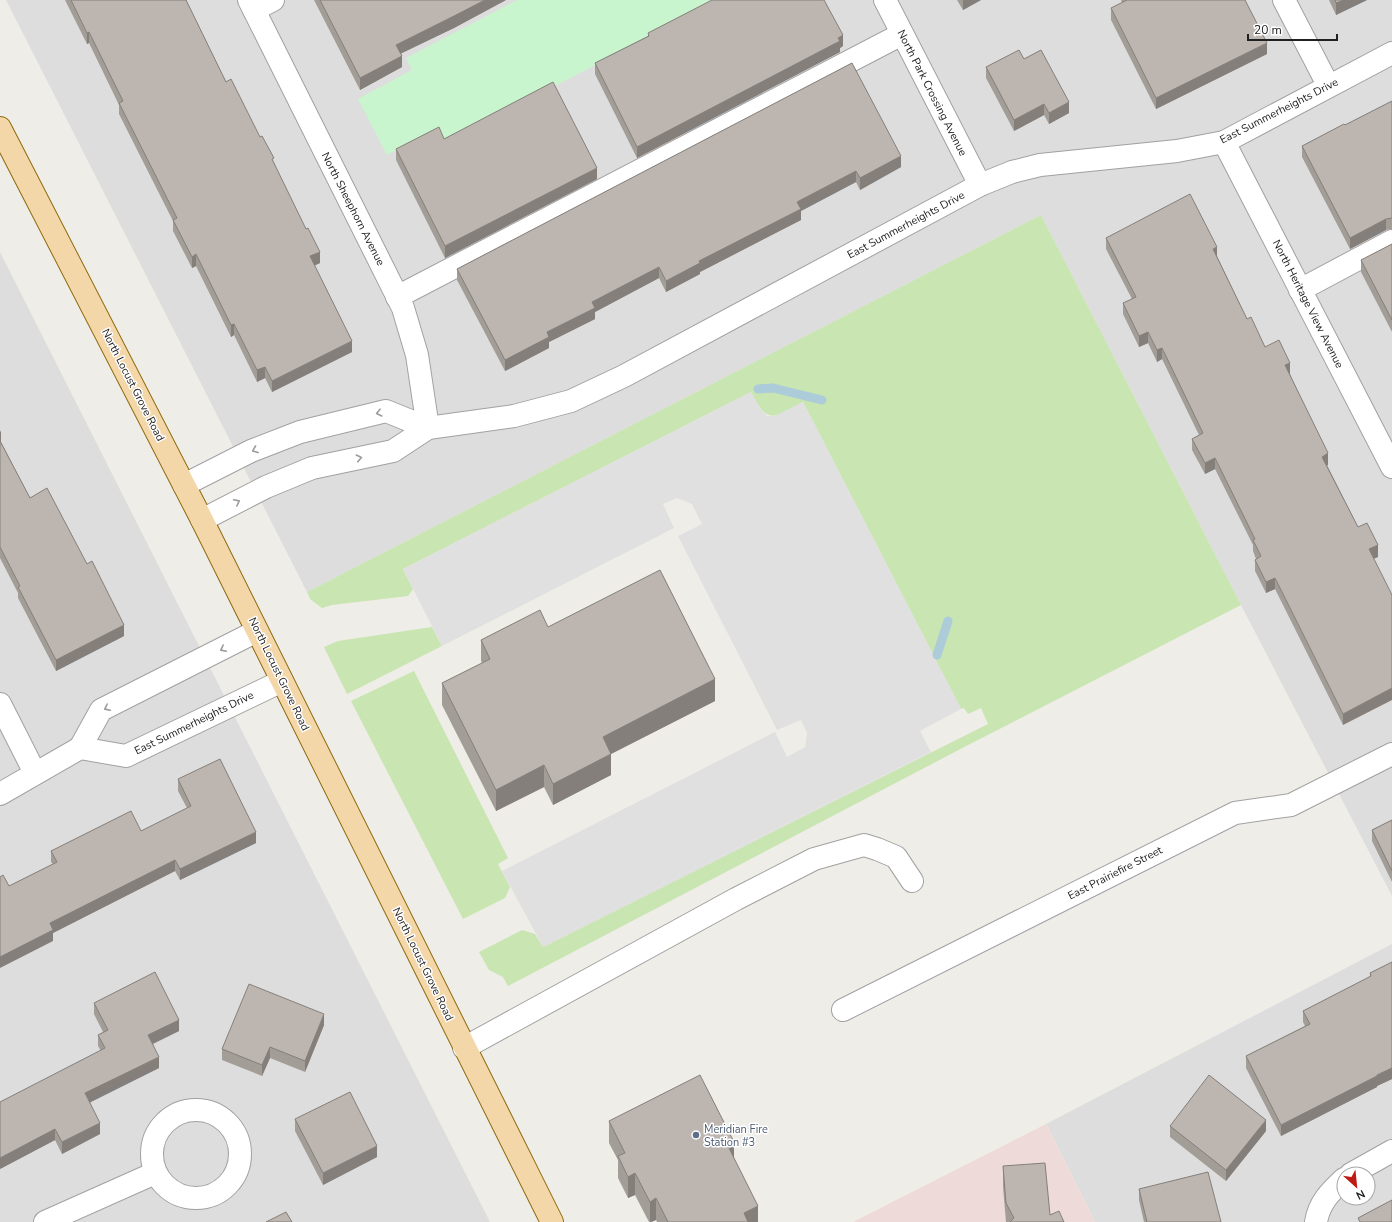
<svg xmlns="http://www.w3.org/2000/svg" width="1392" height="1222" viewBox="0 0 1392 1222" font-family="'Nunito Sans',sans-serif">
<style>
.residential{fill:#dedddd;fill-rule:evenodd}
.commercial{fill:#eedad8}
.grass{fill:#c8e5b2}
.park{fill:#c9f5ce}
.parking{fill:#e0e0e0}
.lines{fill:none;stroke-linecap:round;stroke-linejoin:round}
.stream{stroke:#acccd9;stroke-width:9}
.minor-casing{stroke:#a1a1a1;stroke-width:24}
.major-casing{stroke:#8e6a0e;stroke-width:24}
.minor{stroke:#fff;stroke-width:22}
.major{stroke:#f4d7a8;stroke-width:22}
.wall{fill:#a39d97}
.shaded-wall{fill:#847f7b}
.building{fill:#bdb6b0;stroke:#847f7b}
.oneway{stroke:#9b9b9b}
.service-dot{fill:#5c6f8a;stroke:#fff;stroke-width:1.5}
.labels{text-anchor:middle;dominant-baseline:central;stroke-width:3;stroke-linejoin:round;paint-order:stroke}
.street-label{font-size:11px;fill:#202020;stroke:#fff}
.service-label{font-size:11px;fill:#4e5e75;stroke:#fff;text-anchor:start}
</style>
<rect width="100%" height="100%" fill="#efede7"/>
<g class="residential">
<polygon points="6,0 1392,0 1392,896 1241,605 1041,215 307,592"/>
<polygon points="0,252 490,1222 0,1222"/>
<path d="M 1392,944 L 1392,1222 L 1095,1222 L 1046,1124 ZM 1344,1174 L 1368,1174 L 1368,1198 L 1344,1198 Z"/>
</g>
<polygon class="commercial" points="1046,1124 1095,1222 853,1222"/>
<g class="grass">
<path d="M 1041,215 L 1241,605 L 970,744 L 508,986 L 503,977 L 489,970 L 479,952 L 522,930 L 535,934 L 543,947 L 988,724 L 981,708 L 968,714 L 964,708 L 961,709 L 803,402 C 790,408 772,425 761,409 C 757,404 754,398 751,392 L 403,569 L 413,589 L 408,596 L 332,605 L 322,608 L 310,599 L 307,592 Z"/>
<polygon points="432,627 442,646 347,694 324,647 338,641"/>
<polygon points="414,671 508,858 498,864 510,887 505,898 463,919 351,701"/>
</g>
<polygon class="park" points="517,0 722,0 446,142 439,128 387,155 358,99 412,70 406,58"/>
<polygon class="parking" points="751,392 761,410 767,416 775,416 803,402 961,709 920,731 931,752 543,947 502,871 775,732 787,757 805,747 807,733 801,720 777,730 678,536 702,524 692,504 677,498 663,504 674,528 442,646 403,569"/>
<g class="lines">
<g class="stream">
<polyline points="758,389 773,388 822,400"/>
<polyline points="937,655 948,621"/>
</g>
<defs>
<g id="minor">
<polyline points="249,0 403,308 417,355 428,428 514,416 571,401 624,376 980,185 1012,172 1040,165 1177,151 1224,142 1392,53"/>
<polyline points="885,0 980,185"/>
<polyline points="1284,0 1328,85"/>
<polyline points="254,10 273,0"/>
<polyline points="1224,142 1392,467"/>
<polyline points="1300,290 1392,241"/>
<polyline points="397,297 902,34"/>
<polyline points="184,485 251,451 300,432 386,411 428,428 393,451 312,468 266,487 202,520"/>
<polyline points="257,631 101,710 80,748 126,756 282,681"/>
<polyline points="0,704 35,773"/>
<polyline points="0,794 80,748"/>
<polyline points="843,1010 1235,813 1291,805 1392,754"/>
<polyline points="464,1048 736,899 814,859 864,845 877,849 896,857 912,881"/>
<circle cx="196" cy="1154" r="44"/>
<polyline points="1351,1174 1392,1151"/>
<polyline points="45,1222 155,1173"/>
<path d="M 1316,1222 C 1319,1203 1330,1192 1344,1179"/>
</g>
<polyline id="major" points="0,128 202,520 552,1222"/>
</defs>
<use href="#minor" class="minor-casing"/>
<use href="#major" class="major-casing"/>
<use href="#minor" class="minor"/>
<use href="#major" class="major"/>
</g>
<g class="wall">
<polygon points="65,0 186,0 226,82 274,163 320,263 314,265 352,352 272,392 265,378 257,382 234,335 231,337 196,266 192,268 173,231 173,221 119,114 119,105 89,43 87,44"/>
<polygon points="314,0 506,0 454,28 401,53 402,67 360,90"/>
<polygon points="957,0 981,0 963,10"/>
<polygon points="1121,0 1245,0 1267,54 1156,109 1111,20 1111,8 1122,3"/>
<polygon points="1329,0 1367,0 1336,15"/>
<polygon points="648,33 843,46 840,48 840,52 637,158 595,74 595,63 648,36"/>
<polygon points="1024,59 1069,113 1049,124 1044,115 1014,131 986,78 986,67"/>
<polygon points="852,63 901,167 860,190 856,182 801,211 801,220 700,272 700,274 666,292 659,278 595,312 595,319 549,342 549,348 505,371 457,280 457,269"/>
<polygon points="1392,101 1392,229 1386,230 1350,249 1302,157 1302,146 1345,125"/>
<polygon points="444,139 597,179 445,258 396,160 396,149"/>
<polygon points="1106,238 1217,256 1247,319 1265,347 1290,374 1328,465 1327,465 1358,527 1378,557 1374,558 1343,725 1275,589 1266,593 1255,571 1255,560 1256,559 1253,551 1253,545 1215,469 1205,474 1192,450 1192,439 1199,435 1162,359 1157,362 1148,343 1139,347 1123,314 1123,303 1132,299 1106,249"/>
<polygon points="1392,244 1392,332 1361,272 1361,260"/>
<polygon points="0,429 1,442 30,498 124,636 56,671 18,598 18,593 0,558"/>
<polygon points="548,627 715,701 611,754 611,775 553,805 544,787 496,811 442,705 442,683 482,663 481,661 481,640"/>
<polygon points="178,779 256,843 180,880 175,871 53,933 53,941 9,886 53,864 51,862 51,851 141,831 187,808 178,791"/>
<polygon points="1392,810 1392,882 1372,841 1372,830 1392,820"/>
<polygon points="1392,962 1392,1079 1377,1086 1377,1087 1281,1136 1246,1068 1246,1056 1305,1026 1303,1022 1303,1011 1370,977 1370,973"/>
<polygon points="94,1003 179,1031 153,1044 159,1068 90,1102 100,1134 62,1154 55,1140 0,1169 101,1051 98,1046 98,1035 103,1032 94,1014"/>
<polygon points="324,1025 305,1072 270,1058 262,1076 222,1060 222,1049"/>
<polygon points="295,1119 377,1157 323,1185 295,1131"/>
<polygon points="609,1121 734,1159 758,1222 657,1222 656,1220 651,1222 649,1222 635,1195 628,1198 618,1178 618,1160 609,1143"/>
<polygon points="1170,1126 1266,1131 1226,1181 1170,1137"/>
<polygon points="1003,1166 1050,1215 1064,1222 1006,1222 1003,1187"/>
<polygon points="1139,1189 1221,1222 1144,1222 1139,1200"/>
</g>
<g class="shaded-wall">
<polygon points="485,0 506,0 454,28 396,56 396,45"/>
<polygon points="963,0 981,0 963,10"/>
<polygon points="1344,0 1367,0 1336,15 1336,3"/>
<polygon points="89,32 89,43 87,44 87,33"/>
<polygon points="843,35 843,46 840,48 840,52 637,158 637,147"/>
<polygon points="1267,43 1267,54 1156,109 1156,98"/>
<polygon points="402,56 402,67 360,90 360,78"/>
<polygon points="1069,102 1069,113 1049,124 1049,113"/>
<polygon points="1044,104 1044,115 1014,131 1014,120"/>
<polygon points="901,156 901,167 860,190 860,178"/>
<polygon points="597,168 597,179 445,258 445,246"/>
<polygon points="856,171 856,182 801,211 801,220 700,272 700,274 666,292 666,281 699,261 797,202"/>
<polygon points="1386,219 1386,230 1350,249 1350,238"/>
<polygon points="1217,247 1217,258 1213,249"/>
<polygon points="320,252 320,263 310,268 310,256"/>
<polygon points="196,254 196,266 192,268 192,257"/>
<polygon points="659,267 659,278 595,312 595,319 549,342 549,348 505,371 505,360 592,302"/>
<polygon points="234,324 234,335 231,337 231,325"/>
<polygon points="1148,332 1148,343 1139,347 1139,336"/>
<polygon points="352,341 352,352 272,392 272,381"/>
<polygon points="1162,348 1162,359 1157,362 1157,350"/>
<polygon points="1290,363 1290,374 1285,376 1285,365"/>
<polygon points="265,367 265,378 257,382 257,370"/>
<polygon points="1,431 1,442 0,443 0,432"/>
<polygon points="1328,453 1328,465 1322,468 1322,457"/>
<polygon points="1215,458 1215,469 1205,474 1205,463"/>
<polygon points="1378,545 1378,557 1369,561 1369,549"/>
<polygon points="1275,578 1275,589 1266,593 1266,582"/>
<polygon points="124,625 124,636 56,671 56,660"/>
<polygon points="715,679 715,701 603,758 603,737"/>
<polygon points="1392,688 1392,700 1343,725 1343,714"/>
<polygon points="611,754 611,775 553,805 553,784"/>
<polygon points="544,765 544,787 496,811 496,790"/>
<polygon points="256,832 256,843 180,880 180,869"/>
<polygon points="175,860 175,871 53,933 53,941 0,968 0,957 50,923"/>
<polygon points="324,1014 324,1025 305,1072 305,1061"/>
<polygon points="179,1020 179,1031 148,1046 148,1035"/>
<polygon points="270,1047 270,1058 262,1076 262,1065"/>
<polygon points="159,1057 159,1068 85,1105 85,1093"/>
<polygon points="1392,1068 1392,1079 1377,1086 1377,1087 1281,1136 1281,1125"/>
<polygon points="1266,1120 1266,1131 1226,1181 1226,1170"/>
<polygon points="100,1123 100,1134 62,1154 62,1142"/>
<polygon points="55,1129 55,1140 0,1169 0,1158"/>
<polygon points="734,1142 734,1164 728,1146"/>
<polygon points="377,1146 377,1157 323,1185 323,1173"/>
<polygon points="635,1173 635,1195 628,1198 628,1177"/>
<polygon points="656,1198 656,1220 651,1222 650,1222 650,1202"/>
<polygon points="758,1206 758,1222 744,1222 744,1213"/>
</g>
<g class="building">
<polygon points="71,0 186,0 226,82 231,79 260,137 262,136 274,158 272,159 306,229 308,228 320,252 310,256 352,341 272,381 265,367 257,370 234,324 231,325 196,254 192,257 173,220 177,218 119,103 123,101 89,32 87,33"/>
<polygon points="320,0 485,0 454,16 396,45 402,56 360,78"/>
<polygon points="712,0 824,0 843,35 838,38 840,41 637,147 595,63 649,36 648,33"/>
<polygon points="1127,0 1245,0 1267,43 1156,98 1111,8"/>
<polygon points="1335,0 1344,0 1336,3"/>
<polygon points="1019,50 1024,59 1041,50 1069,102 1049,113 1044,104 1014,120 986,67"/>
<polygon points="852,63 901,156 860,178 856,171 797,202 801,209 699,261 700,263 666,281 659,267 592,302 595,308 547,332 549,337 505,360 457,269"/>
<polygon points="553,82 597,168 445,246 396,149 439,127 444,139"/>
<polygon points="1392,101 1392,218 1386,219 1350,238 1302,146 1344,124 1345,125"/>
<polygon points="1190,194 1217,247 1213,249 1247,319 1251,317 1265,347 1279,340 1290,363 1285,365 1328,453 1322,457 1358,527 1367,523 1378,545 1369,549 1392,595 1392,688 1343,714 1275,578 1266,582 1255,560 1261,556 1253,540 1255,539 1215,458 1205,463 1192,439 1203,433 1162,348 1157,350 1148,332 1139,336 1123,303 1136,297 1106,238"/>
<polygon points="1392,244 1392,320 1361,260"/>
<polygon points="0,441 30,498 47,488 87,564 92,561 124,625 56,660 18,587 20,586 0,547"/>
<polygon points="660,570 715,679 603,737 611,754 553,784 544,765 496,790 442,683 490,659 481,640 540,610 548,627"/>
<polygon points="220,759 256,832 180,869 175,860 50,923 53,930 0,957 0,877 3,875 9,886 57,862 51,851 131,811 141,831 191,806 178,779"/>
<polygon points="1392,820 1392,871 1372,830"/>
<polygon points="1392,962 1392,1068 1377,1075 1377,1076 1281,1125 1246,1056 1310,1024 1303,1011 1371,976 1370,973"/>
<polygon points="155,972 179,1020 148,1035 159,1057 85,1093 100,1123 62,1142 55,1129 0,1158 0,1102 105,1048 98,1035 108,1030 94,1003"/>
<polygon points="249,984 324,1014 305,1061 270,1047 262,1065 222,1049"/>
<polygon points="700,1075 734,1142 728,1146 758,1206 744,1213 748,1222 668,1222 656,1198 650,1202 635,1173 628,1177 618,1156 625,1153 609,1121"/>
<polygon points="1209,1075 1266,1120 1226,1170 1170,1126"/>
<polygon points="350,1092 377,1146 323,1173 295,1119"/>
<polygon points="1045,1163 1050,1215 1059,1211 1064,1222 1010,1222 1014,1218 1006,1203 1003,1166"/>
<polygon points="1208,1172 1221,1222 1147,1222 1139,1189"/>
<polygon points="1392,1200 1392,1222 1360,1222 1358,1218"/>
<polygon points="286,1212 292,1222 266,1222"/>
</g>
<defs><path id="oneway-chevron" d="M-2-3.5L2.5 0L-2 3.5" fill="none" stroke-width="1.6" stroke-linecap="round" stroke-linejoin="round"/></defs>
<g class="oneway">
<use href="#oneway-chevron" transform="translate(379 413) rotate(166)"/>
<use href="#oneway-chevron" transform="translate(255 450) rotate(158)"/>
<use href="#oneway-chevron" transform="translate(359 458) rotate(-12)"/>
<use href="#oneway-chevron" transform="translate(237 502) rotate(-27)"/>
<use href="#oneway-chevron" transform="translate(223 649) rotate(153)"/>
<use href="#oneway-chevron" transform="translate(107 708) rotate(153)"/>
</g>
<circle class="service-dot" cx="696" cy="1135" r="4"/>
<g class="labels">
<g class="street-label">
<text transform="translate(932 93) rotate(63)">North Park Crossing Avenue</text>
<text transform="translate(1279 111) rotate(-27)">East Summerheights Drive</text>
<text transform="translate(353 209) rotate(63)">North Sheephorn Avenue</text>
<text transform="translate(906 225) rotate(-28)">East Summerheights Drive</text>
<text transform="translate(1308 304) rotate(63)">North Heritage View Avenue</text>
<text transform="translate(133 385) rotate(63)">North Locust Grove Road</text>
<text transform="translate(279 674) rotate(64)">North Locust Grove Road</text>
<text transform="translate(194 723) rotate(-26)">East Summerheights Drive</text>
<text transform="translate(1115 873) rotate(-27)">East Prairiefire Street</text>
<text transform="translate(423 964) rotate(64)">North Locust Grove Road</text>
</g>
<g class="service-label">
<text x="704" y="1129">Meridian Fire<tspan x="704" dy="13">Station #3</tspan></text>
</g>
</g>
<g transform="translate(1356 1186) rotate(153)"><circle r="19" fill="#ffffff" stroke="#a6a6a6"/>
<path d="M0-3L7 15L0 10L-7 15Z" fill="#bd1b13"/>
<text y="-6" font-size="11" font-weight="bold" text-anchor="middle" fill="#202020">N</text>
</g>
<path d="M1248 34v6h89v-6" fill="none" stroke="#202020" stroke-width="2"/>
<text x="1254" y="34" font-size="12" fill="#202020" stroke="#ffffff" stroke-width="3" paint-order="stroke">20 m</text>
</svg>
